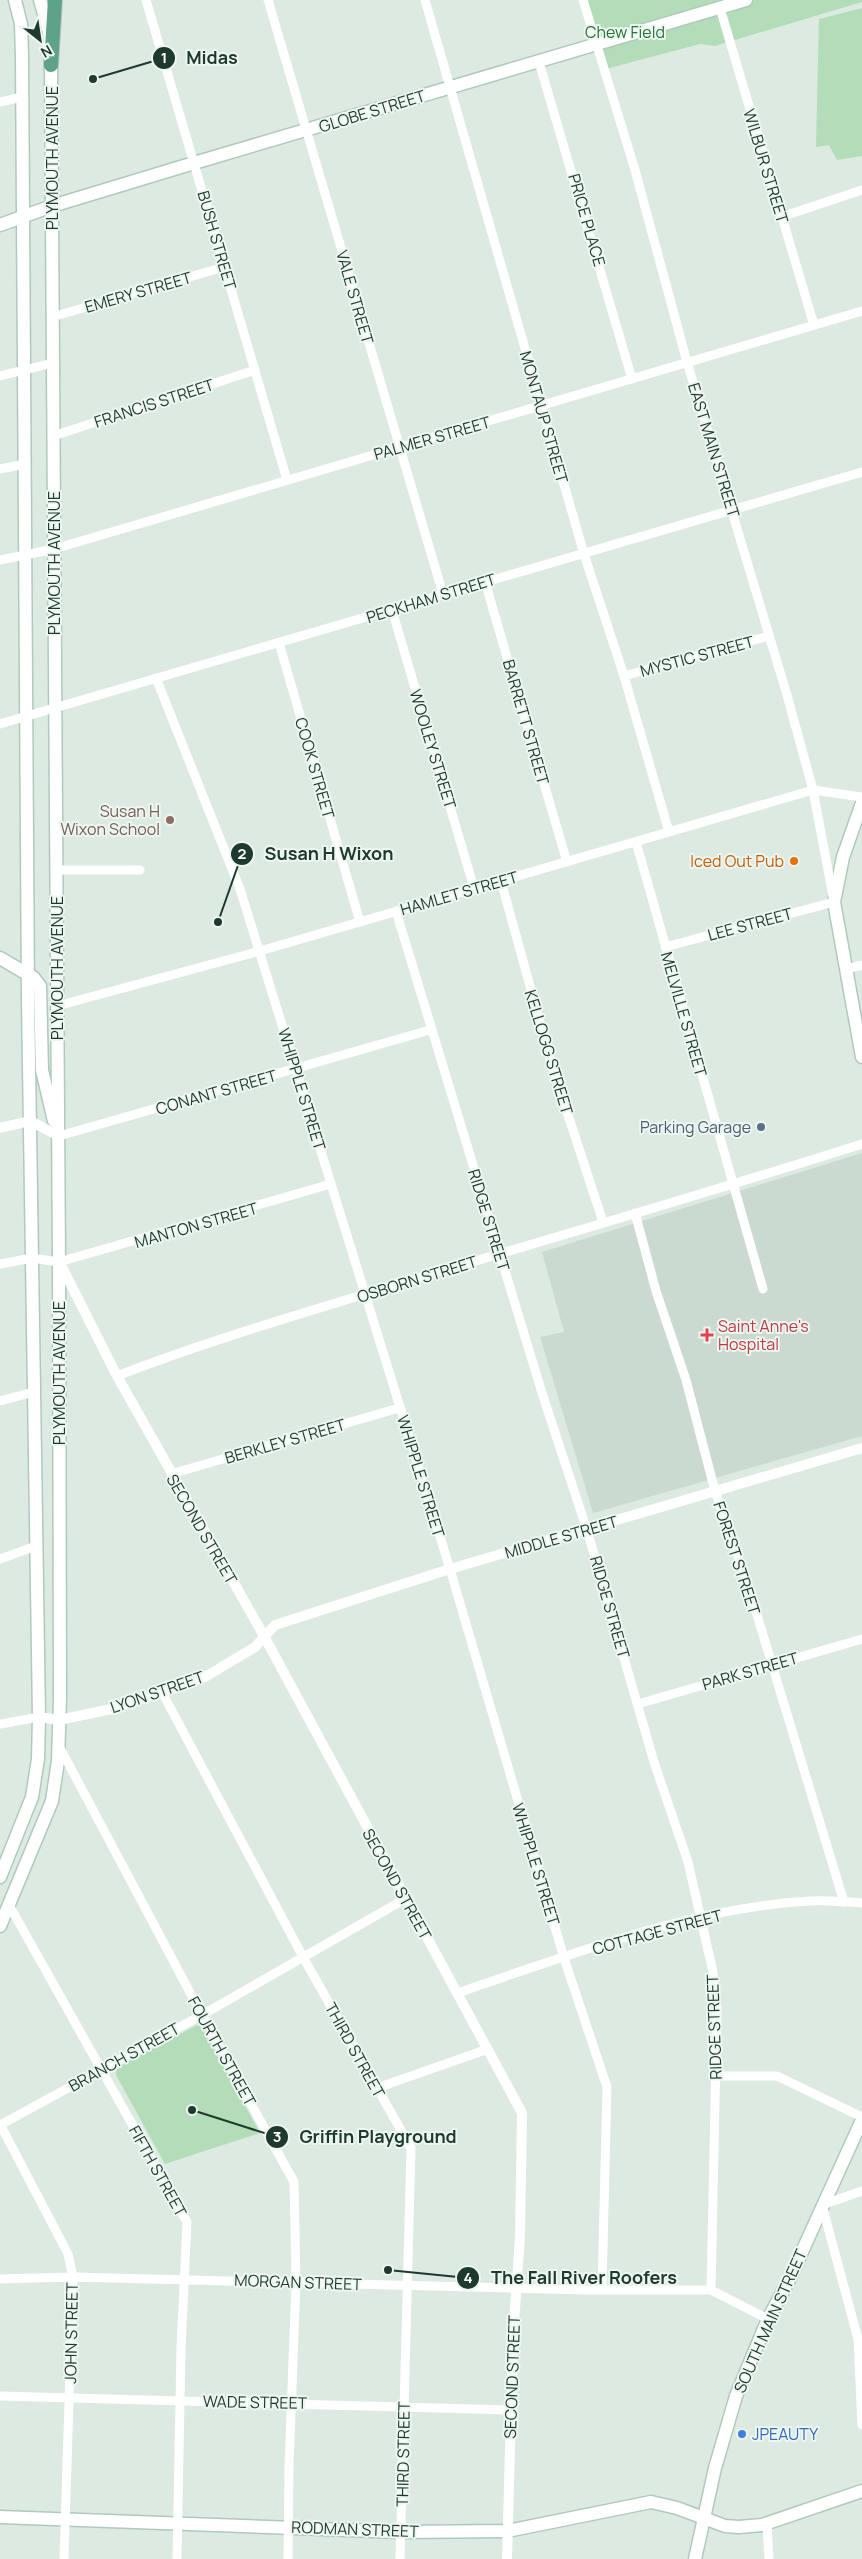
<svg xmlns="http://www.w3.org/2000/svg" width="862" height="2559" viewBox="0 0 862 2559" font-family="Manrope,sans-serif">
<style>
.built{fill:#cbdad1}
.green{fill:#b3ddb9}
.lines{fill:none;stroke-linecap:round;stroke-linejoin:round}
.secondary-casing{stroke:#afcabc;stroke-width:15}
.primary-casing{stroke:#bcc4c0;stroke-width:16}
.minor{stroke:#fff;stroke-width:9}
.tertiary{stroke:#fff;stroke-width:10}
.secondary{stroke:#fff;stroke-width:12}
.primary{stroke:#5ea287;stroke-width:14}
.education-dot{fill:#8d6e63;stroke:#edf6f0;stroke-width:2}
.food-dot{fill:#e8710a;stroke:#edf6f0;stroke-width:2}
.service-dot{fill:#5c6f8a;stroke:#edf6f0;stroke-width:2}
.health-dot{fill:#e0444e;stroke:#edf6f0;stroke-width:2}
.shop-dot{fill:#3f7fe0;stroke:#edf6f0;stroke-width:2}
.labels{text-anchor:middle;dominant-baseline:central;stroke-width:4;stroke-linejoin:round;paint-order:stroke}
.park-label{font-size:16px;fill:#267239;stroke:#edf6f0}
.street-label{font-size:16px;fill:#1e3a2e;stroke:#edf6f0}
.education-label{font-size:16px;fill:#785e54;stroke:#edf6f0;text-anchor:end}
.food-label{font-size:16px;fill:#c56008;stroke:#edf6f0;text-anchor:end}
.service-label{font-size:16px;fill:#4e5e75;stroke:#edf6f0;text-anchor:end}
.health-label{font-size:16px;fill:#be3a42;stroke:#edf6f0;text-anchor:start}
.shop-label{font-size:16px;fill:#366cbe;stroke:#edf6f0;text-anchor:start}
.leader{fill:none;stroke:#1e3a2e;stroke-width:2}
.callout-dot{fill:#1e3a2e;stroke:#edf6f0;stroke-width:2}
.mark-label{font-size:15px;text-anchor:middle;font-weight:bold;fill:#fff}
.callout-label{font-size:18px;text-anchor:middle;font-weight:bold;fill:#1e3a2e;stroke:#edf6f0;stroke-width:4;stroke-linejoin:round;paint-order:stroke}
</style>
<rect width="100%" height="100%" fill="#dceae2"/>
<polygon class="built" points="862,1153 862,1436 593,1513 540,1337 564,1332 542,1252"/>
<g class="green">
<polygon points="583,0 862,0 862,2 715,46 700,44 602,70"/>
<polygon points="862,8 862,156 837,160 829,145 816,147 819,19"/>
<polygon points="197,2025 201,2026 260,2133 165,2164 116,2075 116,2068"/>
</g>
<g class="lines">
<defs>
<g id="secondary">
<polyline points="0,225 52,206 194,163 746,0"/>
<polyline points="862,803 843,857 834,902 862,1057"/>
<polyline points="0,958 34,978 40,986 42,1070 54,1121"/>
<polyline points="0,1877 32,1797 38,1759 39,1717 28,999 22,56 21,24 15,0"/>
<polyline points="0,1926 52,1801 58,1761 60,1697 59,1262 51,65 49,32 40,0"/>
<polyline points="0,2517 401,2532 507,2531 651,2502 677,2508 725,2526 739,2527 762,2525 862,2491"/>
<polyline points="695,2559 715,2468 736,2396 768,2319 790,2278 862,2120"/>
</g>
<polyline id="primary" points="51,65 55,0"/>
</defs>
<use href="#secondary" class="secondary-casing"/>
<use href="#primary" class="primary-casing"/>
<g class="minor">
<polyline points="146,0 287,480"/>
<polyline points="268,0 443,594"/>
<polyline points="425,0 584,554 624,676 669,832"/>
<polyline points="583,0 635,170 687,362 787,695 813,790 834,902 665,947"/>
<polyline points="720,8 814,325"/>
<polyline points="539,62 632,379"/>
<polyline points="0,102 22,97"/>
<polyline points="781,217 862,190"/>
<polyline points="52,317 224,267"/>
<polyline points="0,376 53,363"/>
<polyline points="53,436 255,370"/>
<polyline points="0,469 25,464"/>
<polyline points="0,560 54,549 862,311"/>
<polyline points="485,582 567,862"/>
<polyline points="392,610 474,888"/>
<polyline points="279,643 360,922"/>
<polyline points="624,676 769,636"/>
<polyline points="156,678 240,889 450,1569 564,1958 607,2087 602,2289"/>
<polyline points="0,724 862,472"/>
<polyline points="636,842 763,1289"/>
<polyline points="56,870 140,870"/>
<polyline points="501,881 552,1066 603,1222"/>
<polyline points="396,911 542,1393 587,1530 654,1762 688,1862 713,1972 717,2009 711,2290"/>
<polyline points="846,969 862,965"/>
<polyline points="57,1006 260,951 813,790 862,797"/>
<polyline points="59,1136 430,1030"/>
<polyline points="635,1213 656,1291 686,1380 715,1491 747,1582 844,1902"/>
<polyline points="0,1264 32,1258 59,1262 331,1184"/>
<path d="M 117,1376 C 212,1339 311,1311 408,1281 C 559,1236 711,1192 862,1144"/>
<polyline points="0,1401 34,1392"/>
<polyline points="171,1474 399,1408"/>
<polyline points="0,1559 36,1546"/>
<polyline points="163,1694 303,1957 411,2148 400,2559"/>
<polyline points="638,1704 862,1639"/>
<polyline points="0,1724 39,1717"/>
<polyline points="59,1746 202,2015 294,2182 296,2282 289,2466 288,2559"/>
<polyline points="9,1905 187,2222 181,2348 177,2559"/>
<path d="M 457,1993 C 571,1955 688,1908 809,1901 C 826,1900 844,1902 862,1903"/>
<polyline points="717,2076 777,2076 862,2117"/>
<polyline points="377,2088 488,2049"/>
<polyline points="0,2124 68,2254 73,2277 64,2559"/>
<polyline points="0,2125 202,2015 405,1899"/>
<polyline points="862,2191 822,2205 858,2339 862,2425"/>
<polyline points="0,2279 73,2277 586,2290 711,2290 768,2319"/>
<polyline points="0,2396 510,2410"/>
<polyline points="767,2523 769,2559"/>
</g>
<g class="tertiary">
<polyline points="0,1128 30,1121 59,1136"/>
<polyline points="60,1263 117,1376 264,1636 522,2113 520,2236 513,2338 507,2559"/>
<polyline points="39,1717 59,1720 116,1708 205,1677 255,1647 275,1625 450,1569 862,1448"/>
</g>
<use href="#secondary" class="secondary"/>
<use href="#primary" class="primary"/>
</g>
<circle class="education-dot" cx="170" cy="820" r="5"/>
<circle class="food-dot" cx="794" cy="861" r="5"/>
<circle class="service-dot" cx="761" cy="1127" r="5"/>
<path class="health-dot" d="M704.5 1327.5h5v5h5v5h-5v5h-5v-5h-5v-5h5z"/>
<circle class="shop-dot" cx="742" cy="2434" r="5"/>
<g class="labels">
<g class="park-label">
<text x="625" y="32">Chew Field</text>
</g>
<g class="street-label">
<text transform="translate(372 111) rotate(-17)">GLOBE STREET</text>
<text transform="translate(52 158) rotate(-90)">PLYMOUTH AVENUE</text>
<text transform="translate(766 166) rotate(73)">WILBUR STREET</text>
<text transform="translate(587 220) rotate(74)">PRICE PLACE</text>
<text transform="translate(217 240) rotate(74)">BUSH STREET</text>
<text transform="translate(138 292) rotate(-16)">EMERY STREET</text>
<text transform="translate(355 297) rotate(74)">VALE STREET</text>
<text transform="translate(154 403) rotate(-18)">FRANCIS STREET</text>
<text transform="translate(544 417) rotate(74)">MONTAUP STREET</text>
<text transform="translate(432 438) rotate(-16)">PALMER STREET</text>
<text transform="translate(714 450) rotate(73)">EAST MAIN STREET</text>
<text transform="translate(54 563) rotate(-90)">PLYMOUTH AVENUE</text>
<text transform="translate(431 598) rotate(-17)">PECKHAM STREET</text>
<text transform="translate(697 656) rotate(-15)">MYSTIC STREET</text>
<text transform="translate(526 722) rotate(74)">BARRETT STREET</text>
<text transform="translate(433 749) rotate(73)">WOOLEY STREET</text>
<text transform="translate(315 768) rotate(74)">COOK STREET</text>
<text transform="translate(459 893) rotate(-16)">HAMLET STREET</text>
<text transform="translate(750 924) rotate(-15)">LEE STREET</text>
<text transform="translate(57 968) rotate(-90)">PLYMOUTH AVENUE</text>
<text transform="translate(684 1014) rotate(74)">MELVILLE STREET</text>
<text transform="translate(549 1052) rotate(73)">KELLOGG STREET</text>
<text transform="translate(302 1089) rotate(73)">WHIPPLE STREET</text>
<text transform="translate(216 1092) rotate(-16)">CONANT STREET</text>
<text transform="translate(489 1220) rotate(73)">RIDGE STREET</text>
<text transform="translate(196 1225) rotate(-16)">MANTON STREET</text>
<text transform="translate(417 1279) rotate(-17)">OSBORN STREET</text>
<text transform="translate(59 1373) rotate(-90)">PLYMOUTH AVENUE</text>
<text transform="translate(285 1441) rotate(-16)">BERKLEY STREET</text>
<text transform="translate(421 1476) rotate(73)">WHIPPLE STREET</text>
<text transform="translate(202 1529) rotate(60)">SECOND STREET</text>
<text transform="translate(561 1537) rotate(-16)">MIDDLE STREET</text>
<text transform="translate(737 1558) rotate(72)">FOREST STREET</text>
<text transform="translate(610 1607) rotate(74)">RIDGE STREET</text>
<text transform="translate(750 1671) rotate(-16)">PARK STREET</text>
<text transform="translate(157 1692) rotate(-19)">LYON STREET</text>
<text transform="translate(536 1864) rotate(73)">WHIPPLE STREET</text>
<text transform="translate(397 1884) rotate(61)">SECOND STREET</text>
<text transform="translate(657 1932) rotate(-15)">COTTAGE STREET</text>
<text transform="translate(714 2027) rotate(-92)">RIDGE STREET</text>
<text transform="translate(355 2050) rotate(61)">THIRD STREET</text>
<text transform="translate(222 2051) rotate(61)">FOURTH STREET</text>
<text transform="translate(124 2057) rotate(-29)">BRANCH STREET</text>
<text transform="translate(158 2171) rotate(61)">FIFTH STREET</text>
<text transform="translate(298 2282) rotate(2)">MORGAN STREET</text>
<text transform="translate(770 2321) rotate(-66)">SOUTH MAIN STREET</text>
<text transform="translate(71 2333) rotate(-89)">JOHN STREET</text>
<text transform="translate(512 2377) rotate(-88)">SECOND STREET</text>
<text transform="translate(255 2402) rotate(1)">WADE STREET</text>
<text transform="translate(403 2454) rotate(-89)">THIRD STREET</text>
<text transform="translate(355 2529) rotate(2)">RODMAN STREET</text>
</g>
<g class="education-label">
<text x="160" y="811">Susan H<tspan x="160" dy="18">Wixon School</tspan></text>
</g>
<g class="food-label">
<text x="784" y="861">Iced Out Pub</text>
</g>
<g class="service-label">
<text x="751" y="1127">Parking Garage</text>
</g>
<g class="health-label">
<text x="718" y="1326">Saint Anne's<tspan x="718" dy="18">Hospital</tspan></text>
</g>
<g class="shop-label">
<text x="752" y="2434">JPEAUTY</text>
</g>
</g>
<path class="leader" d="M93 79L164 58M218 922L242 854M192 2110L277 2137M388 2270L468 2278"/>
<g class="callout-dot">
<circle cx="93" cy="79" r="5"/>
<circle cx="218" cy="922" r="5"/>
<circle cx="192" cy="2110" r="5"/>
<circle cx="388" cy="2270" r="5"/>
<circle cx="164" cy="58" r="12"/>
<circle cx="242" cy="854" r="12"/>
<circle cx="277" cy="2137" r="12"/>
<circle cx="468" cy="2278" r="12"/>
</g>
<g class="mark-label">
<text x="164" y="63">1</text>
<text x="242" y="859">2</text>
<text x="277" y="2142">3</text>
<text x="468" y="2283">4</text>
</g>
<g class="callout-label">
<text x="212" y="64">Midas</text>
<text x="329" y="860">Susan H Wixon</text>
<text x="378" y="2143">Griffin Playground</text>
<text x="584" y="2284">The Fall River Roofers</text>
</g>
<g transform="translate(40 40) rotate(150)" stroke="#edf6f0" stroke-width="4" paint-order="stroke">
<path d="M0-4L9 19L0 12L-9 19Z" fill="#1e3a2e"/>
<text y="-8" font-size="14" font-weight="bold" text-anchor="middle" fill="#1e3a2e">N</text>
</g>
</svg>
